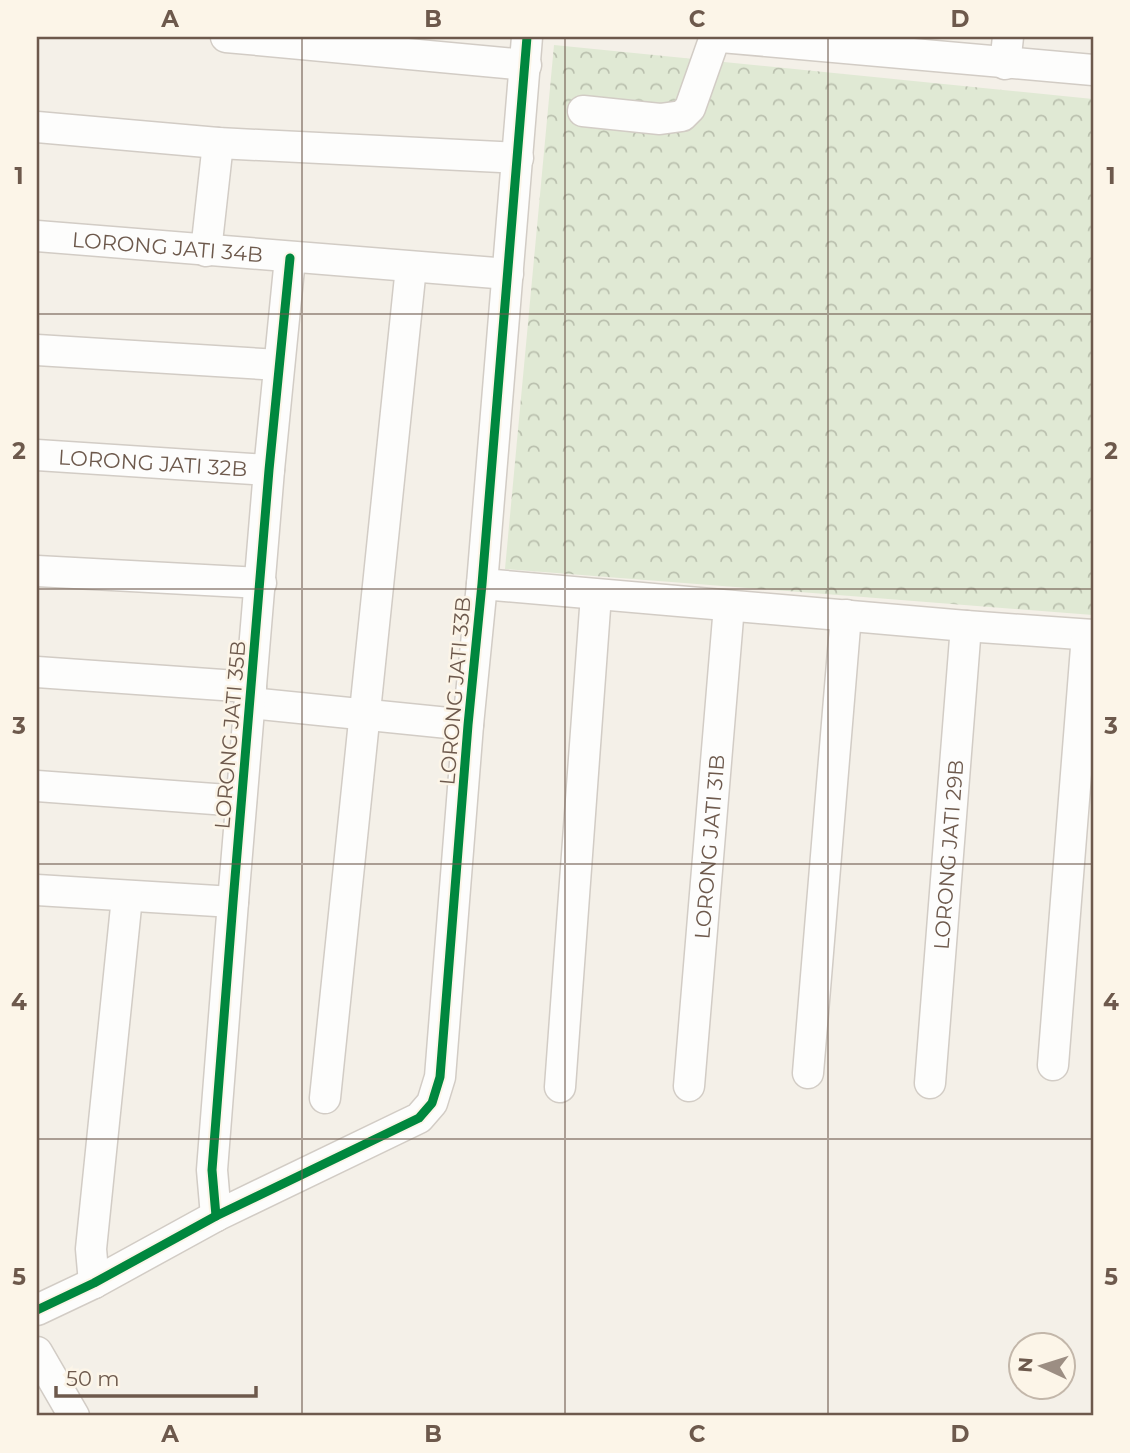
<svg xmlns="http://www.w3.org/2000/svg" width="1130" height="1453" viewBox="0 0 1130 1453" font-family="Montserrat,sans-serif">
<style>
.forest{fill:url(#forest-crowns)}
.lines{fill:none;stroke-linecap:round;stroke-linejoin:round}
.minor-casing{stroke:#d2ccc5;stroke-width:33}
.minor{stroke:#fdfdfc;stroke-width:30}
.cycleway-casing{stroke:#fcf5e8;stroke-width:13}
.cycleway{stroke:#00873e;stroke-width:9}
.grid{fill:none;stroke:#6d594c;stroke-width:2;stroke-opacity:0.55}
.labels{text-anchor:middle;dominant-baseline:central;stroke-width:5;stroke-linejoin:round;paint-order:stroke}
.street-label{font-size:21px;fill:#6d594c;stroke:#fcf5e8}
.neatline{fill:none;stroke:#6d594c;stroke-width:2.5}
.grid-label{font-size:23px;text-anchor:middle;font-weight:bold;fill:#6d594c}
</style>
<defs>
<pattern id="forest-crowns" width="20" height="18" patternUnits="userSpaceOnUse" patternTransform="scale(1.75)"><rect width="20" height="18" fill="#e0e9d4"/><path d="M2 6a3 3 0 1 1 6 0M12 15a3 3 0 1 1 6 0" fill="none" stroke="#bac0ae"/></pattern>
</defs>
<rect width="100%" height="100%" fill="#f4f0e8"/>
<polygon class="forest" points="554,45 1093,99 1093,615 505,569"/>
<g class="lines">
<defs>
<g id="minor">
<polyline points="226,37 526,65"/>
<polyline points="721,37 1093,70"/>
<polyline points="1005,64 1008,37"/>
<polyline points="583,111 660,119 682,116 690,108 715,37"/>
<polyline points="37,127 218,143 518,158"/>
<path id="s1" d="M 37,236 L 508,274"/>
<polyline points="206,251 218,143"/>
<polyline points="37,350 279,365"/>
<path id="s2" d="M 37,455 L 269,470"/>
<polyline points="37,571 261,583"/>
<polyline points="482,584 966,626 1093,635"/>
<polyline points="37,672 251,687"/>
<polyline points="250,703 468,725"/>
<polyline points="37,786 241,801"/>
<polyline points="37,890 233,902"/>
<polyline points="1053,1065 1087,635"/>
<polyline points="808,1073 846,615"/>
<path id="s3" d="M 930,1083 L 966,626"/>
<path id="s4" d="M 689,1086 L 729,606"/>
<polyline points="560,1087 596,595"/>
<polyline points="325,1098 411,267"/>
<polyline points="216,1216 212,1170 233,902 269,470 290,258"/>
<polyline points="94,1283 91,1249 127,897"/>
<polyline points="37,1310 94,1283 216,1216 419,1118 432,1103 440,1077 468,725 482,584 527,37"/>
<polyline points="37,1352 74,1416"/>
</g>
</defs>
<use href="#minor" class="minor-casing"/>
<use href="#minor" class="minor"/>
<defs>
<g id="cycleway">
<polyline points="216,1216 212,1170 233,902 269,470 290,258"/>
<polyline points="37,1310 94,1283 216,1216 419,1118 432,1103 440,1077 468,725 482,584 527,37"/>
</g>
</defs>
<use href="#cycleway" class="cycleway-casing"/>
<use href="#cycleway" class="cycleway"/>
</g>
<path class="grid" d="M 302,37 L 302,1416M 565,37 L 565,1416M 828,37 L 828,1416M 37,314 L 1093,314M 37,589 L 1093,589M 37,864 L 1093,864M 37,1139 L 1093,1139"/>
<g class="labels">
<g class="street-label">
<text stroke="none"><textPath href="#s1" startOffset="131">LORONG JATI 34B</textPath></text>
<text stroke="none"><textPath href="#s2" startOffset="116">LORONG JATI 32B</textPath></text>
<text transform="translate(455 691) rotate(-85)">LORONG JATI 33B</text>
<text transform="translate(230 735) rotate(-85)">LORONG JATI 35B</text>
<text stroke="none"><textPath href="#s4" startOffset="240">LORONG JATI 31B</textPath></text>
<text stroke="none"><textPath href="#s3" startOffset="229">LORONG JATI 29B</textPath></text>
</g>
</g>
<rect width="1130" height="1453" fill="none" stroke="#fcf5e8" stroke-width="77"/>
<g transform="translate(1042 1366) rotate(274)"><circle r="33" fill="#fcf5e8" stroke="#c3b7aa" stroke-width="2"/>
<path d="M0-5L12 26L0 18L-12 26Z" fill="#9c8e83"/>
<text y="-10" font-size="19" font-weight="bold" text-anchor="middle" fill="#6d594c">N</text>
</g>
<path d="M56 1386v10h200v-10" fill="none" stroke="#6d594c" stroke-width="3.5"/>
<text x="66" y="1386" font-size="21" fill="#6d594c" stroke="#fcf5e8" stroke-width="5" paint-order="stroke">50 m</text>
<rect x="38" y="38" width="1054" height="1376" class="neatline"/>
<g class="grid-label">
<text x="170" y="27">A</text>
<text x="433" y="27">B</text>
<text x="697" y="27">C</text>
<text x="960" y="27">D</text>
<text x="19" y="184">1</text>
<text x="1111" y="184">1</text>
<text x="19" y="459">2</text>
<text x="1111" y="459">2</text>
<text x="19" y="734">3</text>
<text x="1111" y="734">3</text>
<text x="19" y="1010">4</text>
<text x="1111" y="1010">4</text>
<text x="19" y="1285">5</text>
<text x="1111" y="1285">5</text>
<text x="170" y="1442">A</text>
<text x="433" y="1442">B</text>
<text x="697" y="1442">C</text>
<text x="960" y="1442">D</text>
</g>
</svg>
